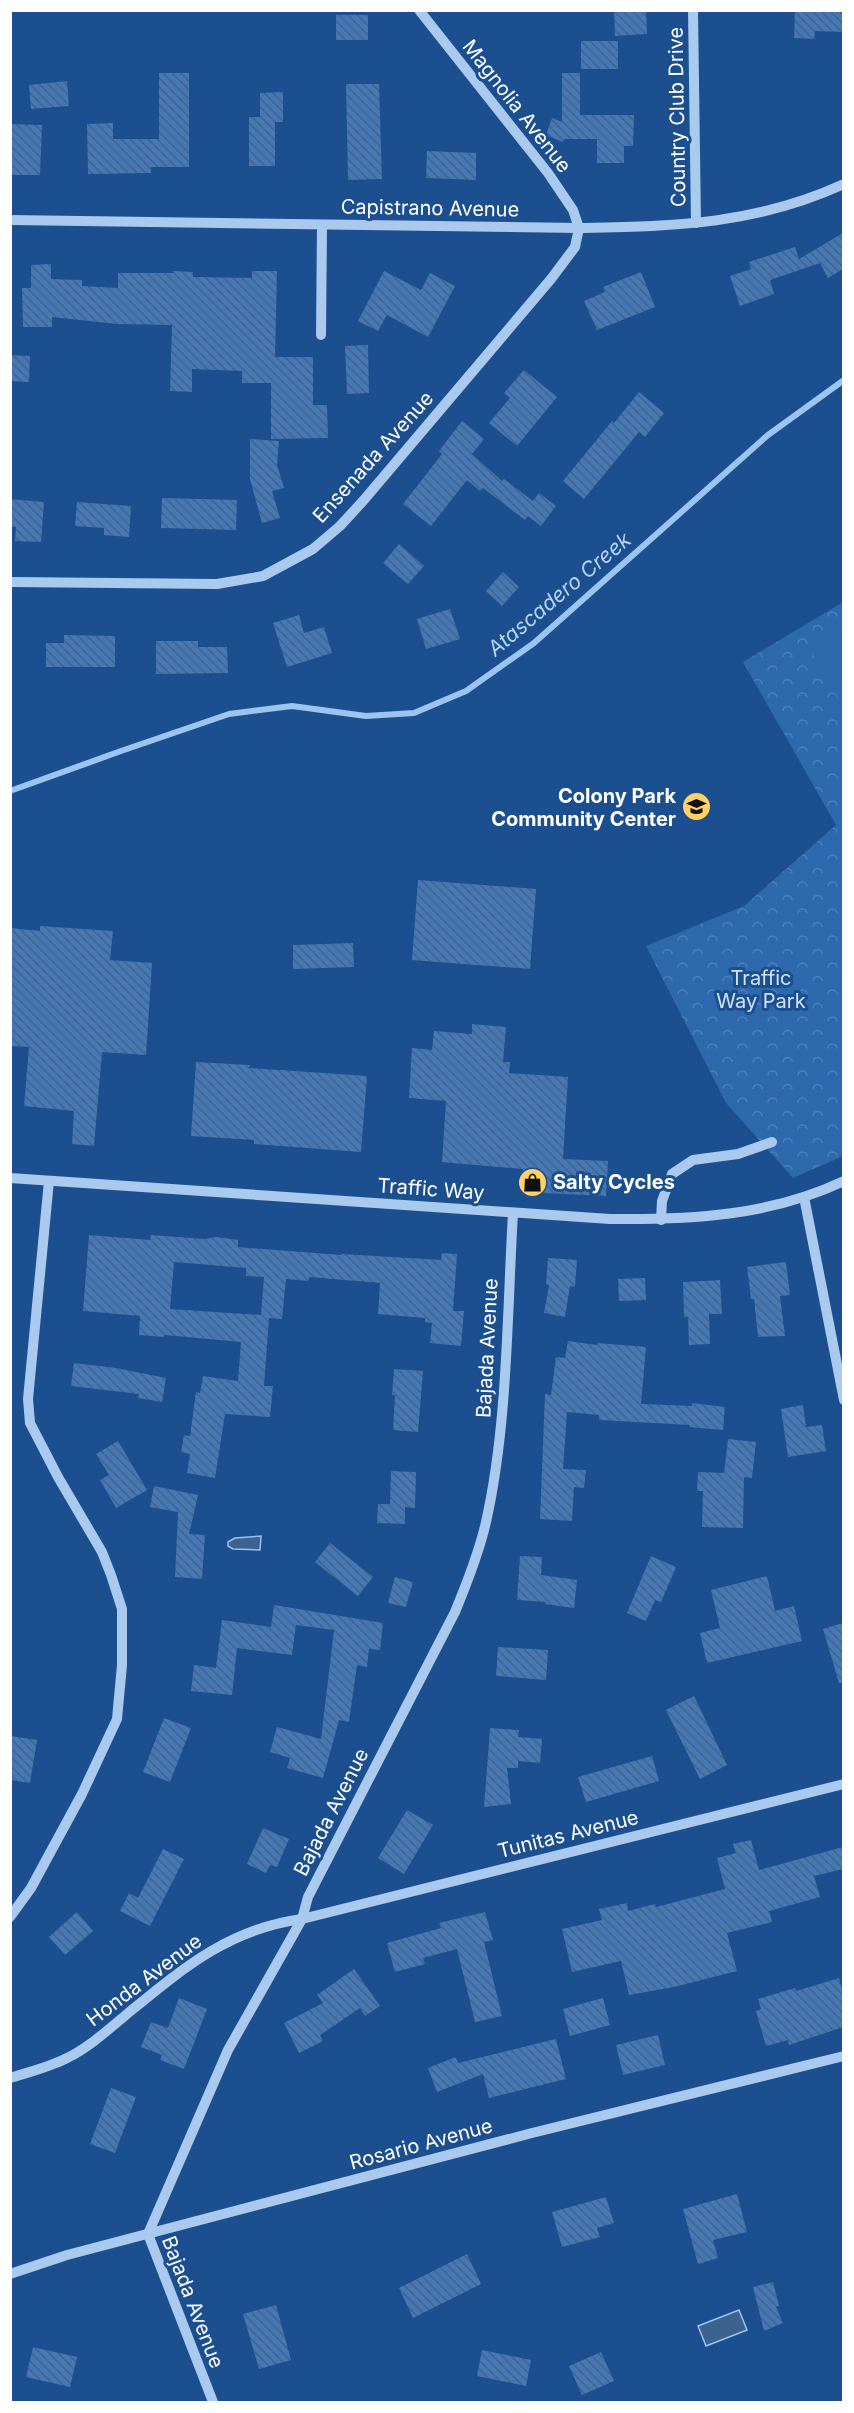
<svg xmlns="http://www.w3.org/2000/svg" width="854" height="2413" viewBox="0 0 854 2413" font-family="Inter,sans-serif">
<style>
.park{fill:url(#park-crowns)}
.pitch{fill:#2e69ad}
.water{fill:#3c6290;stroke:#9cc4f0;stroke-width:1.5}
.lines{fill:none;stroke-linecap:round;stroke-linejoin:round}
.stream{stroke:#9cc4f0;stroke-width:6}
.building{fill:url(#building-back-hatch);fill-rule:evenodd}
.minor{stroke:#a9c9ee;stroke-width:10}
.labels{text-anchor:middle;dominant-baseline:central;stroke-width:6;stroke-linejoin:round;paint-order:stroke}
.street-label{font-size:20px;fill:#fff;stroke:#1b4f8f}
.poi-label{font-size:20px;font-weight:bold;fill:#fff;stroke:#1b4f8f;text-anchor:end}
.park-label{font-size:20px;fill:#cfe3fa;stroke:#1b4f8f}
.water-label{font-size:21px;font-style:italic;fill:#b5d3f5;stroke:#1b4f8f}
</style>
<defs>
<pattern id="park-crowns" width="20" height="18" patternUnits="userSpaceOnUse" patternTransform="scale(1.5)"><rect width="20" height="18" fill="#2e69ad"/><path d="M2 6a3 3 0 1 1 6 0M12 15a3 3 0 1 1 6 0" fill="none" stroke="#4d80b9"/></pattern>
<pattern id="building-back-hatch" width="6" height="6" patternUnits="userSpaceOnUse" patternTransform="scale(1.5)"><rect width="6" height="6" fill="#4478b7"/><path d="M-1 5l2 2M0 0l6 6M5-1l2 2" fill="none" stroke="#486282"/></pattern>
</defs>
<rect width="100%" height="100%" fill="#1b4f8f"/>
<polygon class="park" points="843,602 843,1156 793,1178 726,1103 646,946 744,906 836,825 743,662"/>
<polygon class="pitch" points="843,624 843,706 808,646"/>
<g class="water">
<polygon points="261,1536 260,1550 233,1549 228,1546 228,1542 235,1538"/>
<polygon points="739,2310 747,2330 706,2346 698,2326"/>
</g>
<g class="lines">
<polyline class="stream" points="10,791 121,751 229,714 292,706 366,716 414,713 466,691 534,643 768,435 844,380"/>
</g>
<g class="building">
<polygon points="614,10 646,10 647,34 615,36"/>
<polygon points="795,10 843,10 843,32 815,31 814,39 794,38"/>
<rect x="336" y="15" width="32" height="25"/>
<rect x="581" y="41" width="37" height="28"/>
<polygon points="159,73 189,73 189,167 151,167 151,173 88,174 87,124 113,123 113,139 159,139"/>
<polygon points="562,73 580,73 580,115 634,115 633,146 624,146 624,163 597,163 597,139 565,139 563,142 546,135 552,118 562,122"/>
<polygon points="67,81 69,106 31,109 29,85"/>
<polygon points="346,84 379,84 382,179 348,180"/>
<polygon points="283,92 283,122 275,122 275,166 249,166 249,117 260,117 260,93"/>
<polygon points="10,124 42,125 40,175 10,175"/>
<polygon points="427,151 476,153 476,180 426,178"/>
<polygon points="843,233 843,269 828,278 820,263 770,280 774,294 740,306 730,276 751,269 749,262 795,247 799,259"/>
<polygon points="51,264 51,279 82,280 82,286 118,288 118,273 173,273 173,271 193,272 193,277 252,278 252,271 277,271 275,357 313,357 313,405 327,405 328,438 271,439 271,383 242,383 242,371 192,369 192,392 170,391 172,325 117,324 52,317 52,327 23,327 22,288 31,288 31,265"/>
<polygon points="384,271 421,290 430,273 455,286 428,337 387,315 378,331 358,321"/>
<polygon points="641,272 655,307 597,330 584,301 605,292 603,287"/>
<polygon points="368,345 369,393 347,394 345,346"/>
<polygon points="10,355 30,356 29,382 10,381"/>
<polygon points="524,370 557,397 517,446 489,423 510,398 504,393"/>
<polygon points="639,392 664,413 645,437 639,432 584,499 563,481 612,421 614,423"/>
<polygon points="462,421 484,439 472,454 502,481 504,479 533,501 539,493 556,506 541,526 528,516 525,520 483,488 480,491 467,480 431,526 403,504 442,454 439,451"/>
<polygon points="250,439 279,441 277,465 284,488 272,491 280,518 262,523 250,479"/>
<polygon points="162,498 237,500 236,530 161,528"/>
<polygon points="10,499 44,502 41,542 15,541 16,527 10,527"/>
<polygon points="77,502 131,506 129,537 104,535 104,528 75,526"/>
<polygon points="399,544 424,566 408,584 383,563"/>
<polygon points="503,572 519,587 502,606 486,591"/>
<polygon points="450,609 460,639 426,649 417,619"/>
<polygon points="299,615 304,633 324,627 332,653 287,667 273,623"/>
<polygon points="64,635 115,636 115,667 46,667 46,643 64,643"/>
<polygon points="156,641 198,641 198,647 227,647 228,673 156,674"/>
<polygon points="418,880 536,889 530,969 412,960"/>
<polygon points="40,926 113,931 110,960 152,963 146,1055 102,1052 94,1146 72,1144 74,1111 24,1106 29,1047 10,1046 10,928 40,931"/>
<polygon points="353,943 354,967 293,969 293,945"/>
<polygon points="472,1024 506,1027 503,1062 510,1062 509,1073 568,1077 563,1159 608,1161 606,1196 522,1192 523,1169 442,1162 446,1101 409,1098 412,1048 432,1050 434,1031 472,1034"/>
<polygon points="196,1062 250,1065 249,1068 367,1076 361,1152 254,1144 254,1140 191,1136"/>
<path d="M 89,1235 L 150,1240 L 151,1235 L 205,1239 L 216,1237 L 238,1240 L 238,1247 L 341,1255 L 342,1254 L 441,1260 L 442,1253 L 457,1254 L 453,1311 L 464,1311 L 461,1346 L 430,1343 L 432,1323 L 425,1322 L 425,1318 L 378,1314 L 380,1283 L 309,1277 L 309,1281 L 286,1279 L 282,1319 L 269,1318 L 264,1386 L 273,1386 L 270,1417 L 225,1414 L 215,1478 L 187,1473 L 190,1454 L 181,1452 L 184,1435 L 190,1436 L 196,1392 L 200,1393 L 203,1376 L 238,1381 L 241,1342 L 164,1335 L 164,1337 L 139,1335 L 140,1316 L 83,1311 ZM 174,1262 L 246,1268 L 246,1276 L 264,1277 L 261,1315 L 170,1309 Z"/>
<polygon points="548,1258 577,1260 575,1287 570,1286 565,1317 544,1313 549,1285 546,1284"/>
<polygon points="786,1262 790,1295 780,1296 785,1336 758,1337 754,1299 751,1299 747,1267"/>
<polygon points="645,1278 646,1300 619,1301 618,1279"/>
<polygon points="720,1280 722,1314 709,1314 710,1344 689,1345 688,1317 684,1317 683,1282"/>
<polygon points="568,1341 597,1345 598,1343 646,1347 641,1404 692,1406 692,1403 725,1407 723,1430 689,1427 690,1425 599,1420 599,1415 567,1412 563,1469 586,1470 584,1488 574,1487 572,1521 540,1519 545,1394 551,1395 556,1357 565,1358"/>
<polygon points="74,1363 116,1368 166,1378 162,1402 138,1398 139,1394 71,1386"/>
<polygon points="394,1369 423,1371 418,1432 393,1430 395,1395 392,1395"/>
<polygon points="803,1405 806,1427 822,1425 826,1451 788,1457 781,1409"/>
<polygon points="728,1439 756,1442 752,1478 744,1477 743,1528 702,1527 703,1491 697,1491 698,1472 724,1473"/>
<polygon points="118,1441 147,1490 116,1508 100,1480 109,1475 96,1454"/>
<polygon points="391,1471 416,1472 415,1508 405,1507 405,1524 377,1523 378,1504 390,1504"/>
<polygon points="154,1486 198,1495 189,1534 205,1535 202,1579 175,1577 178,1512 150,1507"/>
<polygon points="330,1543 373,1577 358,1596 315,1562"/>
<polygon points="520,1556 542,1557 541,1575 577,1580 574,1608 545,1604 546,1602 517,1600"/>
<polygon points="651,1556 676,1567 661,1602 655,1600 646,1621 627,1613"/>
<polygon points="767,1576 775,1611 794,1606 802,1641 707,1663 700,1633 720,1628 711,1590"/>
<polygon points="395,1577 413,1582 406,1607 388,1603"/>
<polygon points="274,1605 383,1623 380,1650 369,1649 367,1667 357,1665 349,1722 339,1720 323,1778 287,1768 290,1758 270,1752 277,1727 321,1739 334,1630 296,1625 292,1655 237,1648 232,1695 191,1691 194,1665 216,1668 222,1620 271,1627"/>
<polygon points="843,1623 843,1683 839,1683 823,1629"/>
<polygon points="498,1647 548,1650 546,1680 496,1676"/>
<polygon points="694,1696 727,1765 700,1779 666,1710"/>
<polygon points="164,1718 191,1728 170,1782 143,1772"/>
<polygon points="490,1728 519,1730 518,1737 542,1739 540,1763 518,1761 518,1768 507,1768 511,1804 484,1807"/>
<polygon points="10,1736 37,1740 30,1783 10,1780"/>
<polygon points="652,1756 659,1781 586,1802 578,1777"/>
<polygon points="407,1810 433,1825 404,1874 378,1858"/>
<polygon points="263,1828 289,1839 277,1867 270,1865 266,1873 247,1864"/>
<polygon points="751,1840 759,1870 843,1847 843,1869 814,1876 820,1897 769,1911 772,1922 727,1933 737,1971 674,1987 629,1995 621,1961 572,1972 562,1929 602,1920 599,1909 627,1903 628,1911 655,1904 656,1907 725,1889 717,1858 736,1853 733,1844"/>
<polygon points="163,1849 184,1859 150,1926 120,1911 129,1893 138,1898"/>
<polygon points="77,1912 93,1931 65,1955 49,1937"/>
<polygon points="485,1912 493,1940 484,1942 502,2016 475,2022 457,1949 423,1958 425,1964 395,1972 387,1943 441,1928 439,1923"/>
<polygon points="354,1969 380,2006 365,2016 360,2008 320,2035 323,2041 299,2053 284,2023 323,2003 317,1995"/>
<polygon points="839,1978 843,1994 843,2027 789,2045 788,2040 766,2046 756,2011 761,2009 758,1999 795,1988 796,1991"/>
<polygon points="179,1998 207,2009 184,2069 160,2060 162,2055 141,2047 151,2022 168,2028"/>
<polygon points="603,1998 610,2025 570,2036 563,2009"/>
<polygon points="658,2035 665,2065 623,2075 616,2045"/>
<polygon points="556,2039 566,2079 489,2098 483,2074 437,2092 428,2068 456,2057 458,2063"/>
<polygon points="111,2088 136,2097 115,2153 90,2144"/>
<polygon points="737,2194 747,2232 713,2240 718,2258 698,2264 683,2209"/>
<polygon points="606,2197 614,2223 597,2228 600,2237 562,2247 552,2212"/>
<polygon points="467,2254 481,2284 413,2318 399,2288"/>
<polygon points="773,2282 779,2306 776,2307 783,2323 764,2331 753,2287"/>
<polygon points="276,2305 291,2360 259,2369 243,2314"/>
<polygon points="33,2347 77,2357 70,2387 26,2377"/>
<polygon points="482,2350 531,2360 526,2386 477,2376"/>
<polygon points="601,2352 614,2381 582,2395 569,2366"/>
</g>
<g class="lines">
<g class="minor">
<polyline points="693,10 696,223"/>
<path d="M 10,220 L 579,228 C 676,226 754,225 844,184"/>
<polyline points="321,335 322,225"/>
<polyline points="10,582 217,584 263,576 313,549 340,526 363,501 551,279 575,247 579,228 573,210 548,173 419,10"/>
<path d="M 10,1178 L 610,1219 C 690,1220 770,1216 844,1181"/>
<polyline points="804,1197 844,1400"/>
<polyline points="661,1220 662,1201 672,1174 693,1160 738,1154 772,1142"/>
<polyline points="10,1917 31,1888 82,1794 117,1719 122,1665 122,1609 111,1575 102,1552 58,1477 30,1423 28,1399 49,1181"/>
<path d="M 10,2078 C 29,2072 50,2067 67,2058 C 88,2048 109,2029 127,2014 C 182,1969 228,1929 302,1919 L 844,1784"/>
<polyline points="10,2274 67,2255 532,2133 844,2056"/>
<path d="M 213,2402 L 148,2234 L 228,2050 L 302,1919 L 308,1897 L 455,1612 C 467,1583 479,1553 486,1522 C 508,1424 507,1313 513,1213"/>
</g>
</g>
<defs>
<symbol id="school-disc" viewBox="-11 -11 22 22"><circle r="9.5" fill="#ffd166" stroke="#1b4f8f"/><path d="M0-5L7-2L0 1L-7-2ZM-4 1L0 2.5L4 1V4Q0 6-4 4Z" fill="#111"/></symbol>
<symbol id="shop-disc" viewBox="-11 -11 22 22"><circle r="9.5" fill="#ffd166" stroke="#1b4f8f"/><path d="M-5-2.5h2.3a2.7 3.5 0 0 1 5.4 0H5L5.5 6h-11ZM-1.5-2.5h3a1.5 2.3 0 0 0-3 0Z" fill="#111"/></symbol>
</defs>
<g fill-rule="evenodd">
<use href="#school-disc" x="680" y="790" width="33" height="33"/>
<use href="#shop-disc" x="516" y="1166" width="33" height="33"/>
</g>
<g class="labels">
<g class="street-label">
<text transform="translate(517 106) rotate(52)">Magnolia Avenue</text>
<text transform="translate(677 117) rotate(-91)">Country Club Drive</text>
<text transform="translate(430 208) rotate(1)">Capistrano Avenue</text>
<text transform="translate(373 457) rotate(-48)">Ensenada Avenue</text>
<text transform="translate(431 1189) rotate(4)">Traffic Way</text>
<text transform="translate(487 1348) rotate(-87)">Bajada Avenue</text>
<text transform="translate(331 1812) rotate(-63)">Bajada Avenue</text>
<text transform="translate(568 1834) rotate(-14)">Tunitas Avenue</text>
<text transform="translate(144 1980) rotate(-37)">Honda Avenue</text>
<text transform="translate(421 2144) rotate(-15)">Rosario Avenue</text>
<text transform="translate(193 2302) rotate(69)">Bajada Avenue</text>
</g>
<g class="poi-label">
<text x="676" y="796">Colony Park<tspan x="676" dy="23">Community Center</tspan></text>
<text x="553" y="1182" text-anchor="start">Salty Cycles</text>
</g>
<g class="park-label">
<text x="761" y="978">Traffic<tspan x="761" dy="23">Way Park</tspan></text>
</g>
<g class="water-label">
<text transform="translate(559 594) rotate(-40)">Atascadero Creek</text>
</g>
</g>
<rect width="854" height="2413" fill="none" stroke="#ffffff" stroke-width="24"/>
</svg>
